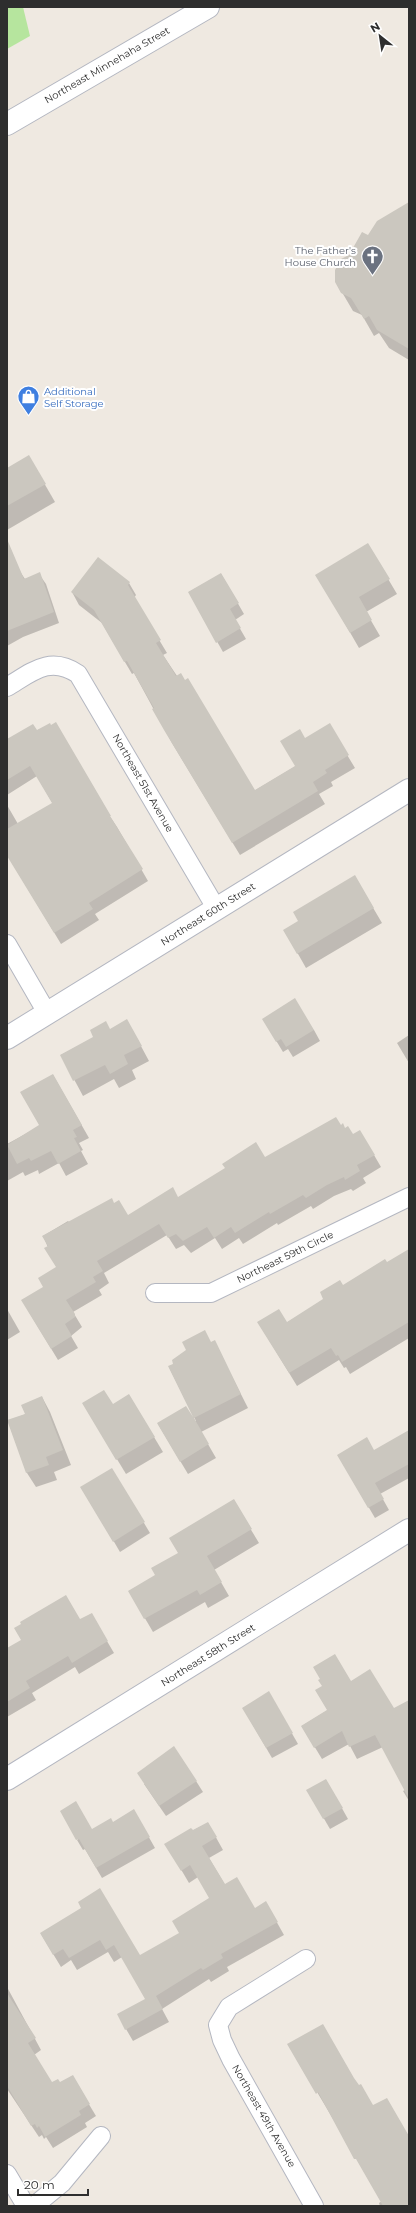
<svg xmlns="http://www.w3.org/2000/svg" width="416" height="2213" viewBox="0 0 416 2213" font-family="Montserrat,sans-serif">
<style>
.green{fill:#b6e59e}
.shadow{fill:#0003}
.building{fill:#cbc7bf}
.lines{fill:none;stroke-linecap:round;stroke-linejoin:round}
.minor-casing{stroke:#b4b7c1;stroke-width:20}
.tertiary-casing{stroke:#b4b7c1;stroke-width:24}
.secondary-casing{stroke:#b4b7c1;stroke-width:24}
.minor{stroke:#fff;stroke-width:18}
.tertiary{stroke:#fff;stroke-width:22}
.secondary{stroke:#fff;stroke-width:22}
.labels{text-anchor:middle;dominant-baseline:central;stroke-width:4;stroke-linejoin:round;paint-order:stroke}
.street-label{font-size:10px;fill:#2e2e2e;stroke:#fff}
.worship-label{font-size:10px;fill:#5b616d;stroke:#fff;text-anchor:end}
.shop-label{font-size:10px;fill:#366cbe;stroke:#fff;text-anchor:start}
</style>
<rect width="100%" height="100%" fill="#efe9e1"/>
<polygon class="green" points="7,7 23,7 30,36 7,49"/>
<g class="shadow">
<polygon points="409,203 409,360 389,348 379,333 374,336 362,315 353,311 336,282 350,255 368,236"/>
<polygon points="29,457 55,502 7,530 7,469"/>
<polygon points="368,545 397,594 366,612 380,636 359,648 317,575"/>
<polygon points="21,573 25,579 39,574 46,584 59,623 23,637 7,646 7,578"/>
<polygon points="221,574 244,614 235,620 246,639 223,652 189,592"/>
<polygon points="129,583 136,595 134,598 167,653 163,655 254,791 296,766 305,739 329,725 355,768 331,782 333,786 319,794 325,804 240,855 172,743 134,673 132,674 102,623 79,605 72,592"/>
<polygon points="50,726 117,827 148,881 95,914 99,920 61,944 7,854 7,805 18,824 53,804 37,776 7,795 7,740"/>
<polygon points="355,877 382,923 306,968 285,931 299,922"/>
<polygon points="263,1019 314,1030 320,1041 293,1057 288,1049 283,1052"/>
<polygon points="109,1030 135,1035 149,1061 132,1070 136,1079 119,1088 114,1079 83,1096 61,1055"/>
<polygon points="409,1035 409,1063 397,1043"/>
<polygon points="53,1075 89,1138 79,1143 83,1150 81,1151 88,1164 66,1176 59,1163 39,1174 38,1170 25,1176 23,1172 7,1181 7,1144 40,1126"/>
<polygon points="340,1126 374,1155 381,1167 363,1178 366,1183 353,1191 351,1189 334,1196 313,1209 311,1206 278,1225 277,1223 243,1244 239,1238 222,1249 215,1238 191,1253 184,1245 176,1249 167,1235 104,1273 109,1283 99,1290 102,1295 73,1312 82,1327 71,1336 78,1348 58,1360 29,1312 57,1268 43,1236 68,1221 70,1223 114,1204 128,1216 178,1198"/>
<polygon points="409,1250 409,1338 350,1374 346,1367 344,1368 339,1360 297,1386 266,1335"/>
<polygon points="7,1309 20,1332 7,1340"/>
<polygon points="214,1341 248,1408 201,1432 216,1458 188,1474 158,1424 196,1421 169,1367"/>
<polygon points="42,1397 50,1412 71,1465 54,1472 57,1480 36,1487 27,1473 8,1421 26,1414"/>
<polygon points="92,1418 154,1437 163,1452 126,1474"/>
<polygon points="409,1431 409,1478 380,1494 389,1510 375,1518 338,1455 374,1452"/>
<polygon points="82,1487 144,1523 150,1533 120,1552"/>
<polygon points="233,1500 259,1543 214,1570 229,1596 208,1608 205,1602 153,1632 129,1591 156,1576"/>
<polygon points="91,1614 114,1653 79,1674 75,1667 32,1693 36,1700 7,1717 7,1649 80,1621"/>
<polygon points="351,1682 393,1710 409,1701 409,1801 403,1791 405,1790 383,1747 357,1759 349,1744 322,1759 302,1726 328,1710"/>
<polygon points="269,1693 298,1744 272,1758 243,1708"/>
<polygon points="326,1780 348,1819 330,1829 308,1791"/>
<polygon points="196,1781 203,1792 166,1816 144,1784"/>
<polygon points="134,1811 155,1848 102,1878 85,1849 83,1850 77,1840 92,1830 113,1823"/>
<polygon points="208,1823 223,1850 209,1858 225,1885 255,1909 266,1903 284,1935 227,1967 229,1971 211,1982 209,1979 162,2009 169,2022 133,2041 126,2029 147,1999 122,1957 114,1962 108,1952 77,1970 71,1960 61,1967 41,1934 83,1908 140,1957 180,1934 210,1898 198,1877 189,1883 166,1844"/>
<polygon points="7,1987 41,2050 34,2055 52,2084 60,2084 72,2076 96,2116 85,2123 87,2127 53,2148 46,2137 44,2139 42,2135 39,2137 7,2089"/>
<polygon points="289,2045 353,2079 373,2106 409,2138 409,2206 380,2206 379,2203 382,2201"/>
</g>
<g class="building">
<polygon points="409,202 409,349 377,330 369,316 364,319 351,298 341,293 335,282 335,270 341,259 349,255 362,232 368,235 377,221"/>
<polygon points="29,455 46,484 7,506 7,468"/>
<polygon points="7,539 24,579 40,572 54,612 7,631"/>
<polygon points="368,543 390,579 359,597 372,620 350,633 315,575"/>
<polygon points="98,557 130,582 128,585 161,640 156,643 176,676 181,673 185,680 188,678 255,790 295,766 280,741 300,729 305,738 330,723 349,755 325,770 327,773 313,782 318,791 232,843 164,730 152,709 154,708 127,661 124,662 94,610 71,592"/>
<polygon points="221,573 239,603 230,609 241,628 216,643 188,592"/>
<polygon points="56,722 111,816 110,816 143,869 89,903 93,909 54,933 7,856 7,829 52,803 30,766 7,780 7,739 33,724 37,730 50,723 51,725"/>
<polygon points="355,875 374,908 297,954 283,930 298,921 293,912"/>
<polygon points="295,998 314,1030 286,1047 281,1039 276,1042 262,1019"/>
<polygon points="127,1019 142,1046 124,1055 128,1064 110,1074 105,1065 73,1081 60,1055 93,1037 90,1030 106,1021 110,1029"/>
<polygon points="53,1074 82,1125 73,1130 77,1137 74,1138 81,1151 58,1164 51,1151 31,1161 29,1158 17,1164 7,1145 39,1125 20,1092"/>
<polygon points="336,1117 341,1125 343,1123 345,1128 348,1126 353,1134 360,1130 375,1155 357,1165 360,1171 345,1180 344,1177 327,1185 306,1198 303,1195 270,1214 269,1212 235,1233 231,1227 214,1238 207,1227 183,1241 176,1234 168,1238 159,1224 97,1261 103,1271 93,1277 96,1282 66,1300 75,1314 75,1317 65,1324 72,1336 51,1349 21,1300 43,1287 38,1278 56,1267 44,1248 48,1246 42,1236 112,1198 114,1203 119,1200 128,1215 173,1187 178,1197 225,1168 222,1164 256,1142 265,1157"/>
<polygon points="409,1249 409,1322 342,1362 338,1355 336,1356 331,1348 289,1373 257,1322 279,1309 287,1322 323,1299 320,1292 340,1280 343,1285 385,1259 387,1262"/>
<polygon points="205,1330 211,1342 215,1340 241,1394 194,1418 209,1444 180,1462 157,1423 186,1406 193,1417 168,1366 173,1364 172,1360 186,1350 182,1342"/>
<polygon points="104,1390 113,1404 129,1394 155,1437 116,1460 82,1403"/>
<polygon points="42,1396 63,1450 46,1457 49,1465 26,1473 7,1420 25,1414 21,1405"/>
<polygon points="409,1430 409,1464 375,1483 384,1499 368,1508 337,1455 367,1437 374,1450"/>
<polygon points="112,1468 145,1522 113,1542 80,1487"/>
<polygon points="234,1499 252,1529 207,1556 222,1582 200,1595 197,1590 144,1619 128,1591 155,1575 151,1568 178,1553 169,1538"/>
<polygon points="66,1595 80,1619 92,1613 108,1641 72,1663 68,1656 26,1681 30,1688 7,1702 7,1648 21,1640 14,1628 21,1624 20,1622"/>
<polygon points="335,1654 351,1681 370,1669 394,1708 409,1700 409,1799 375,1735 349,1747 342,1731 314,1748 301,1726 327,1710 315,1690 322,1686 318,1680 320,1679 313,1667"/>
<polygon points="269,1691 293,1733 266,1748 242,1708"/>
<polygon points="174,1746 197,1781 159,1806 137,1773"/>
<polygon points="326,1779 343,1808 323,1819 306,1790"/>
<polygon points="76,1801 92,1829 111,1818 113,1822 134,1809 150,1837 96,1868 79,1839 76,1840 60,1811"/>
<polygon points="208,1822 217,1837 202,1846 225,1884 237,1877 255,1908 266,1901 278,1922 221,1954 223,1958 203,1970 201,1968 156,1996 163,2009 125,2030 117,2014 145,1999 114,1945 106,1950 100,1940 69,1958 63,1949 53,1955 40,1933 81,1908 78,1902 100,1888 140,1955 179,1933 172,1921 209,1898 190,1865 181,1871 164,1844 191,1828 193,1830"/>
<polygon points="7,1993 36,2038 28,2043 52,2082 58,2079 60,2082 73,2075 90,2104 79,2111 81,2115 45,2137 39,2126 37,2128 35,2124 31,2126 7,2086"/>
<polygon points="323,2024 354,2078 359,2085 361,2084 373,2105 387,2098 409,2136 409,2206 383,2206 356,2159 354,2159 318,2092 316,2094 287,2044"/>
</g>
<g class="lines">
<defs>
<g id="minor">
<path d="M 7,687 C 32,672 50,655 78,674 L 216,908"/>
<polyline points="7,944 47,1013"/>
<polyline points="155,1293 211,1293 409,1197"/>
<polyline points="306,1959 229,2007 218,2025 222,2040 231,2059 314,2206"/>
<polyline points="7,2174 26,2206"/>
<polyline points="34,2206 62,2183 101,2136"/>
</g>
<g id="tertiary">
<polyline points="7,1038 409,790"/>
<polyline points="7,1779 409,1530"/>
</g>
<polyline id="secondary" points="7,124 208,7"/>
</defs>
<use href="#minor" class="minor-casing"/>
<use href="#tertiary" class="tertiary-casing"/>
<use href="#secondary" class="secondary-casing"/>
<use href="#minor" class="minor"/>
<use href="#tertiary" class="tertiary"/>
<use href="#secondary" class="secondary"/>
</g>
<defs>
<symbol id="church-pin" viewBox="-11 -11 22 30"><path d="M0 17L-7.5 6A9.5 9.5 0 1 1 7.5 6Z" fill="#6b7280" stroke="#fff"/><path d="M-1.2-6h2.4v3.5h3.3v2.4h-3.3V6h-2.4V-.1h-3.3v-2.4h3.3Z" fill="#fff"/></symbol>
<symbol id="shop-pin" viewBox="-11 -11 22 30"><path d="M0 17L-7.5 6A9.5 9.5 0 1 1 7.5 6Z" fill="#3f7fe0" stroke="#fff"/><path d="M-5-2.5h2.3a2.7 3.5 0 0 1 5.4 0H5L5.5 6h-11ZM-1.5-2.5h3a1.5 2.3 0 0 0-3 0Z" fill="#fff"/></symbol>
</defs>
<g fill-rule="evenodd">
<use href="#church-pin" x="360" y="244" width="25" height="34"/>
<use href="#shop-pin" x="16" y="384" width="25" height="34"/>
</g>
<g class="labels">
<g class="street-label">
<text transform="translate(107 65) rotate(-30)">Northeast Minnehaha Street</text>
<text transform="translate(143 783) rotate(60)">Northeast 51st Avenue</text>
<text transform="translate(208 914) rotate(-32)">Northeast 60th Street</text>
<text transform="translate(285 1257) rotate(-26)">Northeast 59th Circle</text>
<text transform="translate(208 1655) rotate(-32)">Northeast 58th Street</text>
<text transform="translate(264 2116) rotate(60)">Northeast 49th Avenue</text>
</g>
<g class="worship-label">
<text x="356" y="250">The Father's<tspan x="356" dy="12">House Church</tspan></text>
</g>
<g class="shop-label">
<text x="44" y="391">Additional<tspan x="44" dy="12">Self Storage</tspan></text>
</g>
</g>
<rect width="416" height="2213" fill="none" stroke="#2e2e2e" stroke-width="16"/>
<g transform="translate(380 36) rotate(330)" stroke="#ffffff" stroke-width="3" paint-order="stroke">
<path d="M0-3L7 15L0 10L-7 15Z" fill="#2e2e2e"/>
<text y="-6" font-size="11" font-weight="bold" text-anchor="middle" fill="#2e2e2e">N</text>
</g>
<path d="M18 2189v6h70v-6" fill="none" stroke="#2e2e2e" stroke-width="2"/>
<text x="24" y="2189" font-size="12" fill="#2e2e2e" stroke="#ffffff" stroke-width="3" paint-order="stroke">20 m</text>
</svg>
